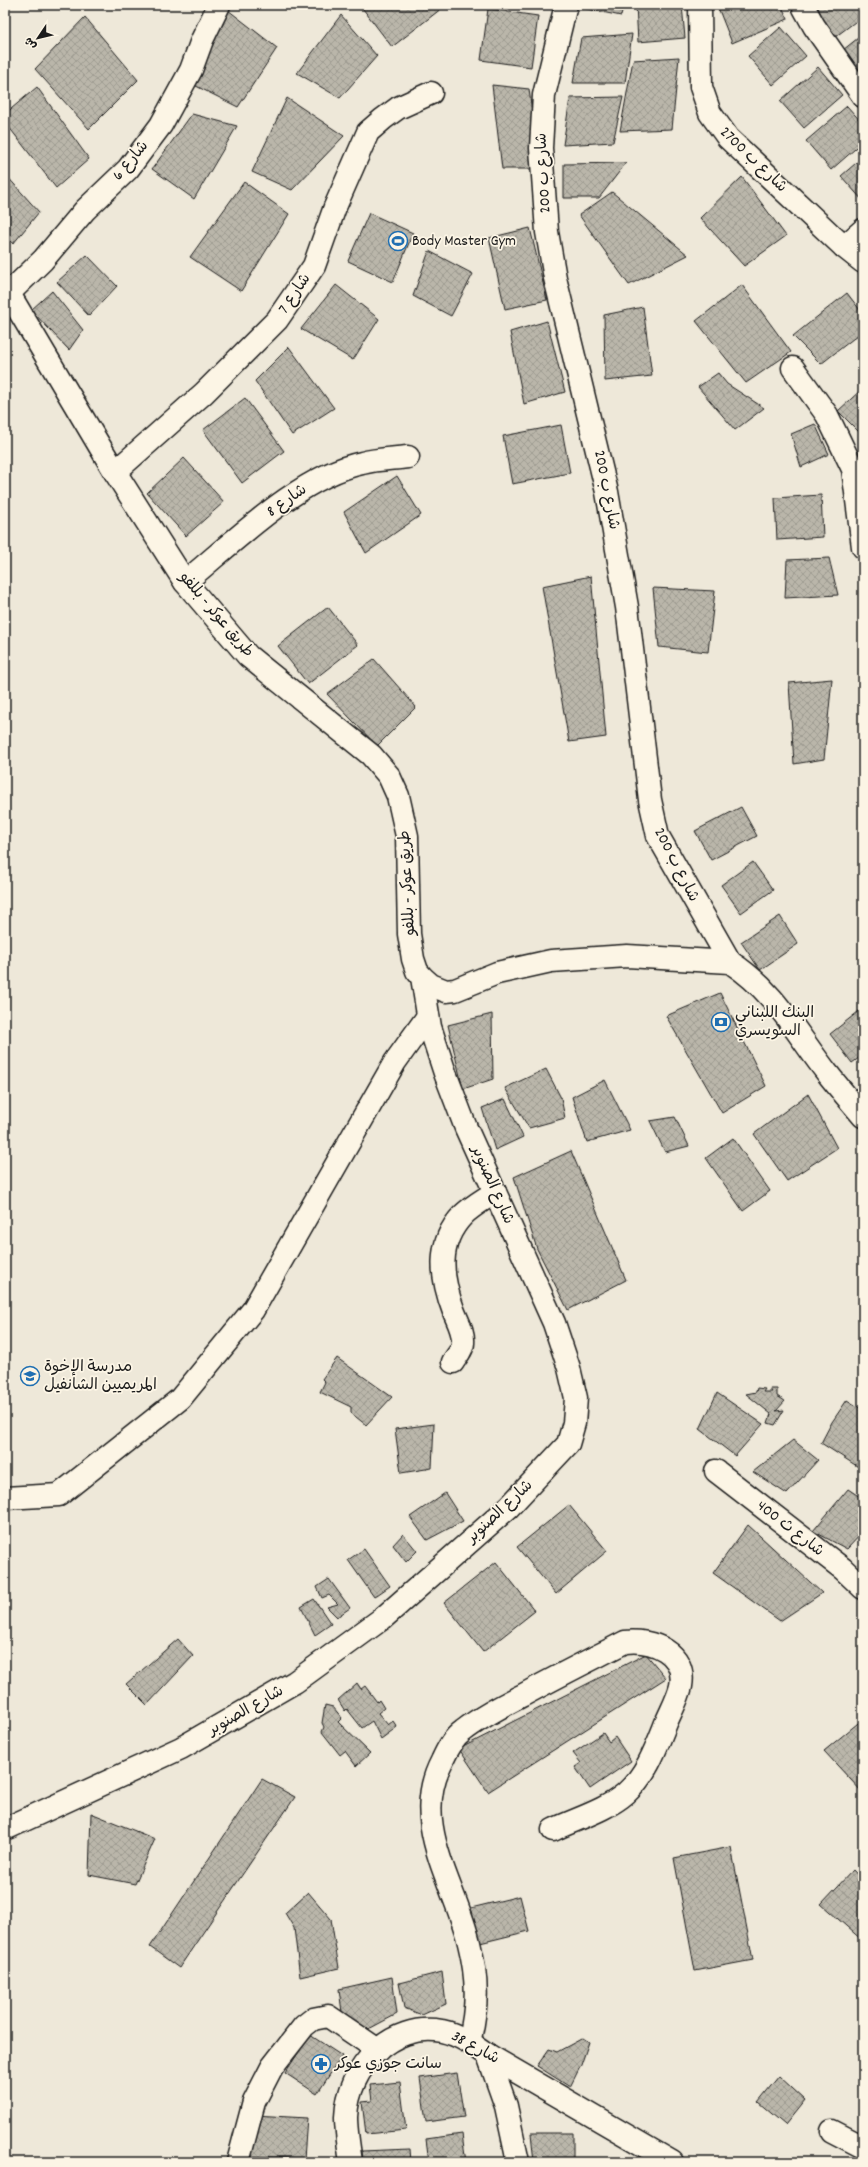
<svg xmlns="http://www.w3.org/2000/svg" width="868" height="2167" viewBox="0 0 868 2167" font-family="Dekko,'Playpen Sans Arabic',sans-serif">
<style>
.building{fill:url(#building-cross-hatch);stroke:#1c1c1c}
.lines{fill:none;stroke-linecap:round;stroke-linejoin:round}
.minor-casing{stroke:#1c1c1c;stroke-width:25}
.minor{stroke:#fcf5e5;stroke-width:22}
.labels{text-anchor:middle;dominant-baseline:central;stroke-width:3.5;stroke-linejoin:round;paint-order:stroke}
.street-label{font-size:16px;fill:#1c1c1c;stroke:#fcf5e5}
.poi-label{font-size:16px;fill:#1c1c1c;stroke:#fcf5e5;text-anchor:start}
</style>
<defs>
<pattern id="building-cross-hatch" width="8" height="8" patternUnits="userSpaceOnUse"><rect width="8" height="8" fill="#bab6aa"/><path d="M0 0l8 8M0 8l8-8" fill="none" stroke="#9f9c92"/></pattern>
</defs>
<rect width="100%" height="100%" fill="#eee8d9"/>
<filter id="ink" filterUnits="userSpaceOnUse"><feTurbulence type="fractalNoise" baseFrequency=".025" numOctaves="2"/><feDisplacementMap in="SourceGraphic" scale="8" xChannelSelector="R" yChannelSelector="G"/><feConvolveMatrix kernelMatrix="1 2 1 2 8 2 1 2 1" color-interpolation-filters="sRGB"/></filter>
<g filter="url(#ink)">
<g class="building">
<polygon points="360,5 446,5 392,47"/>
<polygon points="584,5 624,5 621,16 583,8"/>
<polygon points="636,5 682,5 685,38 638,42"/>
<polygon points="717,5 781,5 788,19 732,43"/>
<polygon points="817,5 863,5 863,16 831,40"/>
<polygon points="488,9 538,16 531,67 481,60"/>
<polygon points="228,10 277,48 238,107 194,85"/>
<polygon points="341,15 377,56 340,98 297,73"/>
<polygon points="85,17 138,80 89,129 35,69"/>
<polygon points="781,27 806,56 773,85 748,56"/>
<polygon points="632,34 625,83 573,83 581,38"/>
<polygon points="863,34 863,84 838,54"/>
<polygon points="679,57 672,129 620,131 633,60"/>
<polygon points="818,67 842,95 804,128 780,101"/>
<polygon points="492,85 529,89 539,169 502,169"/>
<polygon points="37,87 89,159 56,188 5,122 5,114"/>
<polygon points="623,97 613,142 563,145 570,98"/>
<polygon points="287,98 344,136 292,190 252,172"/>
<polygon points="847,106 863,124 863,142 831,170 806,141"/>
<polygon points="192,114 237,126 194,199 152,169"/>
<polygon points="863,157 863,201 841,176"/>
<polygon points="626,163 599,198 564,198 564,164"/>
<polygon points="5,174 39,212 13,244 5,235"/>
<polygon points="742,177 786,236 744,266 700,218"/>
<polygon points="244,182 289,214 241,291 190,257"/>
<polygon points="612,192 688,255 629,285 579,215"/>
<polygon points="369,213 413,233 393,282 348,261"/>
<polygon points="530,228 547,300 505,309 489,238"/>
<polygon points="429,251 473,274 451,316 413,296"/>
<polygon points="87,255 117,286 89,316 57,282"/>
<polygon points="336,285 379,319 353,360 301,329"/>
<polygon points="742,285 791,352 746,383 696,321"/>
<polygon points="52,291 83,330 69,350 31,310"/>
<polygon points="847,293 863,314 863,331 821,364 793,336"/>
<polygon points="643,307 652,376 605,381 604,315"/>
<polygon points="547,321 565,392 524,404 510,332"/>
<polygon points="289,347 334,408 292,435 255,381"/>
<polygon points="718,373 727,384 764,408 735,430 698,387"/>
<polygon points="863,388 863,436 838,411"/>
<polygon points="245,398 284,451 242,483 203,430"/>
<polygon points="815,424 829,454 801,467 791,434"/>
<polygon points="561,425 570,473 512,484 503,436"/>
<polygon points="184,458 224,502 186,536 147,493"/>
<polygon points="397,476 421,515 366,553 344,512"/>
<polygon points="821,495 823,537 777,540 775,498"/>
<polygon points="829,558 838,595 785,598 787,560"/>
<polygon points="591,576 606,737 569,742 542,586"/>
<polygon points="653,588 715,591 708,652 659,647"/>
<polygon points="328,607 358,645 308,684 278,646"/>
<polygon points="374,659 416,707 377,746 327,694"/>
<polygon points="832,679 824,759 794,764 789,683"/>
<polygon points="741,807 757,836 711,860 695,831"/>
<polygon points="753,862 773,890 741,913 721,885"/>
<polygon points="780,916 798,944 760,970 741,942"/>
<polygon points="720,993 766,1086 722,1113 666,1016"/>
<polygon points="863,1008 863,1055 852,1063 830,1034"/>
<polygon points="492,1014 493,1079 463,1089 448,1025"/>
<polygon points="546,1069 561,1098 565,1118 529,1128 505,1088"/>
<polygon points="605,1080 630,1130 587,1142 572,1097"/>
<polygon points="863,1087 863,1101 856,1092"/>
<polygon points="808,1094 837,1148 787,1181 754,1134"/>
<polygon points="505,1099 523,1137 495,1150 482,1108"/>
<polygon points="675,1117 689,1146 665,1152 650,1121"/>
<polygon points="733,1138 770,1191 743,1211 706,1158"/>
<polygon points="571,1151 626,1280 568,1310 537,1249 514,1177"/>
<polygon points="337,1358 392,1397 366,1425 351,1413 351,1407 320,1392 325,1382 322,1379"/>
<polygon points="757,1388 765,1389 763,1392 772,1392 770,1389 777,1389 777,1396 785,1401 776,1411 784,1410 775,1425 768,1423 771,1414 746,1394 756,1392"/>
<polygon points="717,1393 763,1424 735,1456 700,1429"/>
<polygon points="847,1400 863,1410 863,1470 821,1443 832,1422"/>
<polygon points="434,1424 432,1468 401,1473 395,1429"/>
<polygon points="793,1440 818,1460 787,1494 753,1472"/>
<polygon points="848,1489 863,1499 863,1532 847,1549 813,1531"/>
<polygon points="445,1493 463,1521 427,1540 410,1517"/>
<polygon points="569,1505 607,1551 556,1594 517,1547"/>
<polygon points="748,1525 822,1593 780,1621 713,1573"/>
<polygon points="403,1534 417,1551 406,1562 393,1545"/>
<polygon points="364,1549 390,1586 374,1597 348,1560"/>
<polygon points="496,1562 535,1611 483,1652 444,1603"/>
<polygon points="329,1579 350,1608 337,1617 327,1607 338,1604 329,1595 322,1598 317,1587"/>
<polygon points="314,1599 331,1624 315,1635 301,1607"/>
<polygon points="178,1639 193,1656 147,1705 126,1684"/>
<polygon points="646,1654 666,1678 488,1792 459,1749"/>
<polygon points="357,1683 361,1689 365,1686 377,1702 379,1700 384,1708 378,1713 388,1725 393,1721 397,1727 381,1739 372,1721 362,1728 347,1709 345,1711 338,1700"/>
<polygon points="325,1705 333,1707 342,1718 338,1722 370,1753 356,1766 345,1751 340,1755 322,1732 324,1727 322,1723"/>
<polygon points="863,1719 863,1793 824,1751"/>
<polygon points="603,1733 609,1742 615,1737 631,1761 590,1789 575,1767 581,1763 573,1753"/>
<polygon points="262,1779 295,1797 179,1968 150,1947"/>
<polygon points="91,1813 155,1839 135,1884 89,1875"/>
<polygon points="731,1847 753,1960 695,1971 674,1858"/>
<polygon points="853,1870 863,1881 863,1941 821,1904"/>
<polygon points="308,1892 331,1919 339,1968 300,1977 294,1928 285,1913"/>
<polygon points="520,1896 529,1931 480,1943 471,1908"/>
<polygon points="442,1972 446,2004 422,2015 404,2008 399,1983"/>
<polygon points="392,1977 397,2014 363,2032 343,2020 339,1989"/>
<polygon points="310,2035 342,2056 317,2094 285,2073"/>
<polygon points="583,2038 589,2042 581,2065 570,2087 537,2066 549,2049 557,2052"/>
<polygon points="457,2073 464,2117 426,2122 420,2078"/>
<polygon points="779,2076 805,2100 785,2125 758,2102"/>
<polygon points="400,2082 406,2130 366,2134 362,2102 372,2101 370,2085"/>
<polygon points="254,2115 307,2118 304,2159 251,2156"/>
<polygon points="531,2133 573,2133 573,2162 534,2162"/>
<polygon points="462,2134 466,2162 429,2162 426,2139"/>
<polygon points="410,2149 411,2162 363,2162 362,2151"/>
</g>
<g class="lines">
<defs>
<g id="minor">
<polyline points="566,5 544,95 541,148 547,232 555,278 607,492 627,607 650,800 658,836 730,962"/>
<polyline points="700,5 701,87 710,113 728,138 844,247 863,262"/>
<polyline points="805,5 804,8 814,26 863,96"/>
<polyline points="844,247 863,230"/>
<path d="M 5,287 L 115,472 L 185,582 L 248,656 L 371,755 L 389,776 L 398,796 L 407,836 L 409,934 L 413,959 L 417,971 L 422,977 L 431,985 L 446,991 L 455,990 L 497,973 L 551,961 L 627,956 L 730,962 C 776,992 795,1032 828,1074 C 839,1088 851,1102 863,1116"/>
<polyline points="9,293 43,260 85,210 128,169 161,125 191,70 202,40 219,5"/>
<polyline points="793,368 827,415 853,469 863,547"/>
<polyline points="115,472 204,393 277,320 314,266 335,207 368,132 383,119 398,108 431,93"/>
<path d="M 185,582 C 234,542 300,476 362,463 C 377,459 393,459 408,457"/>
<path d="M 453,1362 C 456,1357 463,1349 463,1343 C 464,1332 458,1322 454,1312 C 441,1278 436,1243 463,1215 C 472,1206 485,1199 495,1192"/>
<polyline points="716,1471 843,1569 863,1588"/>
<polyline points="5,1498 59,1495 180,1399 253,1310 395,1062 428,1016"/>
<polyline points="5,1829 181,1748 295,1682 383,1618 509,1507 568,1444 574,1423 576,1398 569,1368 554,1323 466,1128 445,1073 430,1027 422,977"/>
<path d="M 469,2042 C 478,2007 478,1979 469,1943 C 455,1883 409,1823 442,1761 C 447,1750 453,1738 463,1731 C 482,1716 504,1705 525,1694 C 558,1676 592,1659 625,1642 C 652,1639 687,1652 681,1686 C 678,1699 671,1711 666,1723 C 656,1748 647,1774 626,1793 C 607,1810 576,1819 553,1830"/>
<polyline points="488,2055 506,2106 518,2162"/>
<polyline points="832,2131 863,2147"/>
<polyline points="238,2162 254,2102 272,2067 304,2026 313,2019 328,2016 378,2050"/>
<path d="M 351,2162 C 349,2148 346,2131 346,2117 C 348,2067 391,2022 442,2031 C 460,2035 474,2045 488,2055 L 672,2162"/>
</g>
</defs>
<use href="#minor" class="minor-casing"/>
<use href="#minor" class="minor"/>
</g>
</g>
<defs>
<symbol id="stadium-ring" viewBox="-11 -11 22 22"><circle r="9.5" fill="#fcf5e5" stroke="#1f6fb2" stroke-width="1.5"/><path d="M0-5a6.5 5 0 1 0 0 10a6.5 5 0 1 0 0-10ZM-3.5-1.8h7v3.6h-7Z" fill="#1f6fb2"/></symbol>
<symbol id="bank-ring" viewBox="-11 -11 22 22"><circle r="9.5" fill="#fcf5e5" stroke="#1f6fb2" stroke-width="1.5"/><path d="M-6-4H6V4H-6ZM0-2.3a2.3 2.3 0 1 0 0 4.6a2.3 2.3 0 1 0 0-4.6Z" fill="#1f6fb2"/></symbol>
<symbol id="university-ring" viewBox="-11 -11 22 22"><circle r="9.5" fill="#fcf5e5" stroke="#1f6fb2" stroke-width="1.5"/><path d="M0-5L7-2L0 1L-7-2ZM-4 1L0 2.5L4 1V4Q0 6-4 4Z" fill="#1f6fb2"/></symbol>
<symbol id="pharmacy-ring" viewBox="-11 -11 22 22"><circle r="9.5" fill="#fcf5e5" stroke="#1f6fb2" stroke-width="1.5"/><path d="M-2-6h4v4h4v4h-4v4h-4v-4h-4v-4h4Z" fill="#1f6fb2"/></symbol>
</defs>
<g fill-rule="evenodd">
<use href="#stadium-ring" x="387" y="230" width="22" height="22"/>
<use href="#bank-ring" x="710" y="1011" width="22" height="22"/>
<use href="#university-ring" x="19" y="1365" width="22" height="22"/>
<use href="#pharmacy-ring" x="310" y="2053" width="22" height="22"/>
</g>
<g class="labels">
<g class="street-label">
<text transform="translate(753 160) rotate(44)">شارع ب 2700</text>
<text transform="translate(131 161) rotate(-50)">شارع 6</text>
<text transform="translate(544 173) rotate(-93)">شارع ب 200</text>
<text transform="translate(295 294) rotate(-56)">شارع 7</text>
<text transform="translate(606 490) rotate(79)">شارع ب 200</text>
<text transform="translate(287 501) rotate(-35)">شارع 8</text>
<text transform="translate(216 615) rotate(50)">طريق عوكر - بللفو</text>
<text transform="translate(676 865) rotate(63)">شارع ب 200</text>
<text transform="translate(408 883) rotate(-93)">طريق عوكر - بللفو</text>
<text transform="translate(492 1185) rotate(66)">شارع الصنوبر</text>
<text transform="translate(500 1512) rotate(-43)">شارع الصنوبر</text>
<text transform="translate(790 1529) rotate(38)">شارع ث 400</text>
<text transform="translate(246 1711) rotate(-30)">شارع الصنوبر</text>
<text transform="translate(475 2048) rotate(29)">شارع 38</text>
</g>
<g class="poi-label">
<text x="412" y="241">Body Master Gym</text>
<text x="735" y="1013">البنك اللبناني<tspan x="735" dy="18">السويسري</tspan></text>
<text x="44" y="1367">مدرسة الإخوة<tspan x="44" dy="18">المريميين الشانفيل</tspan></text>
<text x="335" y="2064">سانت جوزي عوكر</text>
</g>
</g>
<rect width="868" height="2167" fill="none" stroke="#fcf5e5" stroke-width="20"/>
<rect x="10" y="10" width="848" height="2147" fill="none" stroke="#1c1c1c" stroke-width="1.5" filter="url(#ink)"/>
<g transform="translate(38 38) rotate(235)" stroke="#fcf5e5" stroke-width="3" paint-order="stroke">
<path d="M0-3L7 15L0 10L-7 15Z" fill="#1c1c1c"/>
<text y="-6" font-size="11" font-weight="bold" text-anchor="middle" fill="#1c1c1c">ش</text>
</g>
</svg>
